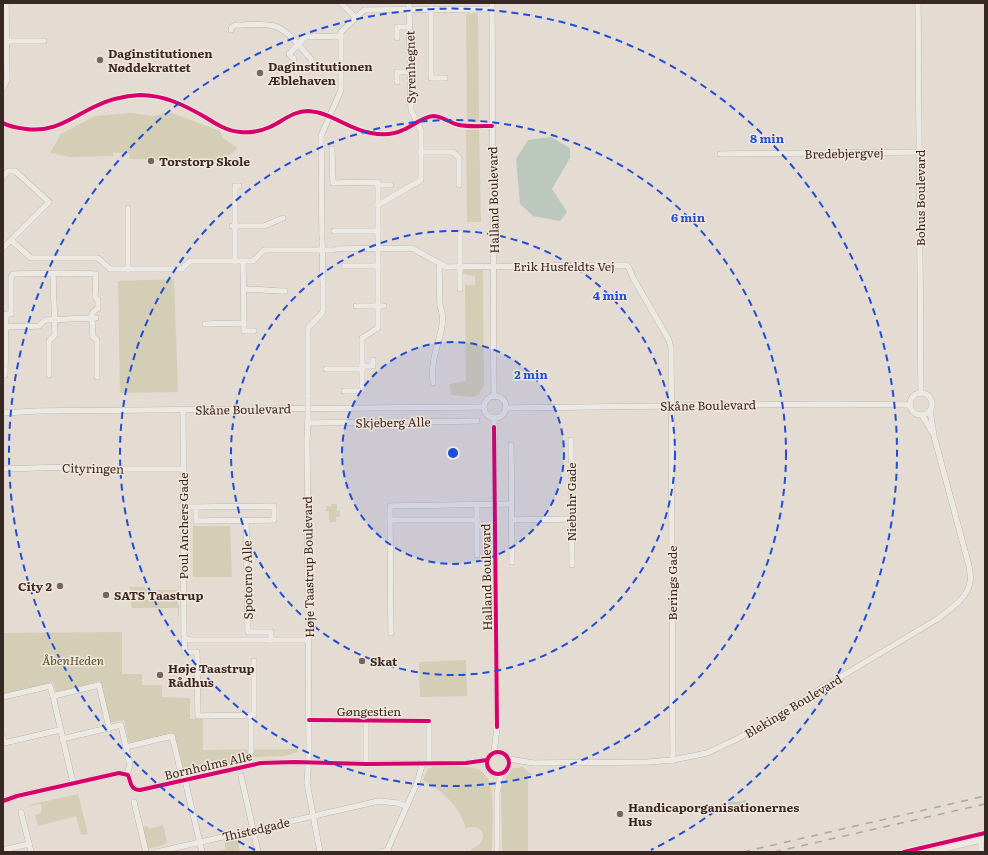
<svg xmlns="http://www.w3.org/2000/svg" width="988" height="855" viewBox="0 0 988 855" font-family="Literata,serif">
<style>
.green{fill:#d5ceb6}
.water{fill:#bcc8be}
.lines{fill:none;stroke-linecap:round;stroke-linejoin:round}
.minor-casing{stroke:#aaa19a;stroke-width:6}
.minor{stroke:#ece8e3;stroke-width:5.5}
.rail{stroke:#ada7a2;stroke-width:1.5;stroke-dasharray:7 7;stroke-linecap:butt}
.minor-bridge-casing{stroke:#aaa19a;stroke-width:6;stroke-linecap:butt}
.minor-bridge{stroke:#ece8e3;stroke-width:5.5}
.cycleway-casing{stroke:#f3e6da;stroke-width:6}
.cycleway{stroke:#d6006c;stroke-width:4}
.ring{fill:none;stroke:#1d4ed8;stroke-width:2;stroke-dasharray:7 5}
.poi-dot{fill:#746760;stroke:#f3e6da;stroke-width:1.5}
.labels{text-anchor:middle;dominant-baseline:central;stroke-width:3;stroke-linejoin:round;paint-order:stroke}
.poi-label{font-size:12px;font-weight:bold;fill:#382823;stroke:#f3e6da;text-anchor:start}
.street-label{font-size:12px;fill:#382823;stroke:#f3e6da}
.park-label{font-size:12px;font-style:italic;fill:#52532b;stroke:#f3e6da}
.centre{fill:#1d4ed8;stroke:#f3e6da;stroke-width:2}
.ring-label{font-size:12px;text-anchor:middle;font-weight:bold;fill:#1d4ed8;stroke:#f3e6da;stroke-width:3;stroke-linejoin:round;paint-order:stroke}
</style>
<rect width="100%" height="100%" fill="#e4dbd2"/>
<g class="green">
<polygon points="477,13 478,15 479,122 467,122 466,14"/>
<polygon points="169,112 220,131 223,138 238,148 224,160 130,159 129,153 113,153 113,156 71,157 50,153 61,134 95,116 131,113 154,116"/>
<polygon points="466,130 479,130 481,222 467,222"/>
<polygon points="465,269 483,269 484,385 479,394 474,397 451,395 450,384 466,381 465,285 475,285 475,276 466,275 463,273 463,271"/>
<polygon points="174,279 178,392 120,393 118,281"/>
<polygon points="331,504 337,504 337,511 340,511 340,517 336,517 336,522 330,522 330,520 329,520 329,511 326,511 326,506 331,506"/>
<polygon points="193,526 230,526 232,577 193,577"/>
<polygon points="130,587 146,587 146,590 178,590 175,593 170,595 130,595"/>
<polygon points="130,600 170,599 176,601 179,605 179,617 178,616 178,608 132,608"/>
<polygon points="122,632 122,674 142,674 142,685 162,685 162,697 190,698 190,719 203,719 203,750 298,749 298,752 285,756 253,757 179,775 170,735 129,743 124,720 110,723 100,681 86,685 86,687 65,692 64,690 56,692 53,682 5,695 4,693 3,693 3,633"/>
<polygon points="466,660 467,696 420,697 419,662"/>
<path d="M 433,767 C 445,767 469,764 479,770 C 483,772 487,777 489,781 C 495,795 492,835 492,852 L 471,852 L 471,849 C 490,843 485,822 466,828 C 459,806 443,791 423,780 L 428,769 Z"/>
<polygon points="523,767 532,775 528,775 528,852 502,852 501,790 503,782 513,768"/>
<polygon points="78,794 88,834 81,835 76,816 38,826 35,815 41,813 41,811 42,811 41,804 29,806 29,805"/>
<polygon points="163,825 167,842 163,845 147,849 142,828 148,826 149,829"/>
<polygon points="237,838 240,852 213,852 226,849 224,841"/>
</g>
<g class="water">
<polygon points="551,137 570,148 570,158 552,189 567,212 560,221 533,216 520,204 516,159 528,140"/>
<polygon points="746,800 747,811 736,812 729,811 728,802 738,802"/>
</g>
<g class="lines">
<defs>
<g id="minor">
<polyline points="341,3 356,18"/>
<polyline points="492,3 494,397"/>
<polyline points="918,3 921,393"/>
<polyline points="431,9 431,78 445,78"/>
<path d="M 231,30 L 232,27 L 236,25 C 248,25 262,23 274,26 C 287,29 302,49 311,59 L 312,61 L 311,66 L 308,67"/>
<polyline points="397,38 397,27 409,27"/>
<polyline points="7,41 44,41"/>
<polyline points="294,59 289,54 305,37 341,36"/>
<polyline points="397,82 397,72 410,72"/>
<polyline points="3,88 7,80 6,3"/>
<polyline points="332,149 333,183 378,182 378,205"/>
<polyline points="421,152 453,152 459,158 459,185"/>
<polyline points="720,154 920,152"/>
<polyline points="3,177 8,171 15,171 49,202 3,248"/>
<polyline points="378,185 391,185"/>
<polyline points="128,208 128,269"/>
<polyline points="232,226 264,226 283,218"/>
<polyline points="334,231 378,231"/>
<polyline points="460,233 460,289"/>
<polyline points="322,236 321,136 341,90 341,32 364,10 492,9"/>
<polyline points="11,240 31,258 98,258 110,269 182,269 190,261 253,261 264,250 333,250"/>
<polyline points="322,240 323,283"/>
<polyline points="337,249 412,248 446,267 626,265 629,268 633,278 668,338 671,347 673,760"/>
<polyline points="235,261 235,186 239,186"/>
<polyline points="243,261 244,331 254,331"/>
<polyline points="344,266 378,266"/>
<path d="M 244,289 C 259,289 270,291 285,291"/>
<polyline points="356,306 384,306"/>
<polyline points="205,324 244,323"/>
<polyline points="3,327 39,326 45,320 92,318 93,337 97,340 97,377"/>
<polyline points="362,366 373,366 373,360"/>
<polyline points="326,369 362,369"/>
<polyline points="5,375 6,314 11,314 11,277 13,274 61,273 96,274 95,297 98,300 98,308 92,313 92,318 96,318"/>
<polyline points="49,375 49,341 55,335 53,274"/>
<path d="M 433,383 C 433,377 432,372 433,366 C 434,347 448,325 440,306 L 439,267 L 441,264"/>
<polyline points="344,391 362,391 362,338 378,328 378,205 421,180 421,130 411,110 409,3"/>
<circle cx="921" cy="404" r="11"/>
<circle cx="495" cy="407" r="11"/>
<polyline points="308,397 308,328 323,312 323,286"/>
<polyline points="505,408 830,404 910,405"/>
<polyline points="183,410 184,636 185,652 197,652 198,716 254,715 254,661"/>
<polyline points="3,413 37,411 484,407"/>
<polyline points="922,415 932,432"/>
<polyline points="308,419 307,440 309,752 307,783 320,852"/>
<polyline points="308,423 477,421"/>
<polyline points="571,440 572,565"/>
<polyline points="511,445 512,562"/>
<polyline points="3,469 67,467 89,469 183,469"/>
<polyline points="183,507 196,507 196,521 274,520 274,506 196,507"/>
<polyline points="390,520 390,506 511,504"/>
<polyline points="477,520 477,555"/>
<polyline points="511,520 571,519"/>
<polyline points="246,521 248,632 271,632 271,640"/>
<polyline points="391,633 390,520 477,520 477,505"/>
<polyline points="185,638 190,640 308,640"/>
<polyline points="53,696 73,783"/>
<polyline points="3,697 50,686 53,696 99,685 109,728"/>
<polyline points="251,715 251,752"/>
<polyline points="366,721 366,764"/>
<polyline points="3,737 4,743 60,730"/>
<polyline points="62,739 121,725 130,765 127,774"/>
<polyline points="126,747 172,736 183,781"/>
<circle cx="498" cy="763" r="11"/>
<polyline points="494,753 497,727 494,418"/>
<path d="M 508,759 L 534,763 L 648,762 L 673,760 L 707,753 L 737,739 L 939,618 C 950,609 968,598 970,582 C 971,577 970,571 969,566 L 934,436 L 930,411"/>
<polyline points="429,763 429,721"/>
<polyline points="241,776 258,852"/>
<polyline points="185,780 202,852"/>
<path d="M 3,801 L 17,796 L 119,773 L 128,775 C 131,782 130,790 140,790 L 261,763 L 295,762 L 366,764 L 466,763 L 487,760"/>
<polyline points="134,802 146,852"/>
<polyline points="21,812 31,852"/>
<polyline points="981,840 981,852"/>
<polyline points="3,850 29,844"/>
<polyline points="387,851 417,783 421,769 422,764"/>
<polyline points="157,852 379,801 397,803 407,806"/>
<polyline points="381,852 385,851 389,852"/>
<polyline points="497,852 497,793 501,774"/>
<polyline points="931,852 985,839"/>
</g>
</defs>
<use href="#minor" class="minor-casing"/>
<use href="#minor" class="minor"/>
<g class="rail">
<polyline points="743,852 985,796"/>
<polyline points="774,852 985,804"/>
</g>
<defs>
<polyline id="minor-bridge" points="308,419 308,397"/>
</defs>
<use href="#minor-bridge" class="minor-bridge-casing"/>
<use href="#minor-bridge" class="minor-bridge"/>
<defs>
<g id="cycleway">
<path d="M 3,123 C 10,127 18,128 26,129 C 55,133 72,117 96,106 C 110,99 125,96 140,95 C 164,95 184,105 205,117 C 216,124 227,131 240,132 C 250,133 261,131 270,127 C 283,121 293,111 308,111 C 331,112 349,130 371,133 C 382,135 393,135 403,130 C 413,126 422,117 433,116 C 442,116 450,123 459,125 C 469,127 482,126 492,126"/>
<polyline points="494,427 497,727"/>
<polyline points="309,720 429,721"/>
<circle cx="498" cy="763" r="11"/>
<path d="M 3,801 L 17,796 L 119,773 L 128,775 C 131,782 130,790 140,790 L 261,763 L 295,762 L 366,764 L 466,763 L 487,760"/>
<polyline points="904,852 985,833"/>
</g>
</defs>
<use href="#cycleway" class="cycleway-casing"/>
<use href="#cycleway" class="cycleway"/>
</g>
<circle cx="453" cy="453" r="111" fill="#1d4ed8" fill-opacity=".12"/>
<g class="ring">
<circle cx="453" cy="453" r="111"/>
<circle cx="453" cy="453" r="222"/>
<circle cx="453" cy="453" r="333"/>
<path d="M255 850A444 444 0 1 1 651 850"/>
</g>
<g class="poi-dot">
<circle cx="100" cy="60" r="4"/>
<circle cx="260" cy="73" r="4"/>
<circle cx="151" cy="161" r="4"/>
<circle cx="60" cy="586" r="4"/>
<circle cx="106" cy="595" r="4"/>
<circle cx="362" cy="661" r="4"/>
<circle cx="160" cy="675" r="4"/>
<circle cx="620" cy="814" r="4"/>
</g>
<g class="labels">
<g class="poi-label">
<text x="108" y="53">Daginstitutionen<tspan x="108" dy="14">Nøddekrattet</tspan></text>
<text x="268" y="66">Daginstitutionen<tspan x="268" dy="14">Æblehaven</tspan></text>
<text x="159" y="161">Torstorp Skole</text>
<text x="52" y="586" text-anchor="end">City 2</text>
<text x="114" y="595">SATS Taastrup</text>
<text x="370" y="661">Skat</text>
<text x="168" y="668">Høje Taastrup<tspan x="168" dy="14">Rådhus</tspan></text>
<text x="628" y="807">Handicaporganisationernes<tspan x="628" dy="14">Hus</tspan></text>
</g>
<g class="street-label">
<text transform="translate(410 67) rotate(-91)">Syrenhegnet</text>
<text transform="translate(844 153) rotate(-1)">Bredebjergvej</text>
<text transform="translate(920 198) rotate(-90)">Bohus Boulevard</text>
<text transform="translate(493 200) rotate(-91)">Halland Boulevard</text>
<text x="564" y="266">Erik Husfeldts Vej</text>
<text transform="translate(708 405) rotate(-1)">Skåne Boulevard</text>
<text transform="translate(243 409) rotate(-1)">Skåne Boulevard</text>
<text transform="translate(393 422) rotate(-1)">Skjeberg Alle</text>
<text transform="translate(93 468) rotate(1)">Cityringen</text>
<text transform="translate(571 502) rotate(-90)">Niebuhr Gade</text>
<text transform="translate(183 526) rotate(-90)">Poul Anchers Gade</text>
<text transform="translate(308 567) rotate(-91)">Høje Taastrup Boulevard</text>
<text transform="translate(486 577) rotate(-91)">Halland Boulevard</text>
<text transform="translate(247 580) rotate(-91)">Spotorno Alle</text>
<text transform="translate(672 583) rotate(-90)">Berings Gade</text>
<text transform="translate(793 706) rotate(-31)">Blekinge Boulevard</text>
<text x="369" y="711">Gøngestien</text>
<text transform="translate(208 765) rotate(-13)">Bornholms Alle</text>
<text transform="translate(256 829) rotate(-13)">Thistedgade</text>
</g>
<g class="park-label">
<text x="73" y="660">ÅbenHeden</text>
</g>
</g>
<circle cx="453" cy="453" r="6" class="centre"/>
<g class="ring-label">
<text x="767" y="143">8 min</text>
<text x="688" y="222">6 min</text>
<text x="610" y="300">4 min</text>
<text x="531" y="379">2 min</text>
</g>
<rect width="988" height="855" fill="none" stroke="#382823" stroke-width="8"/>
</svg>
